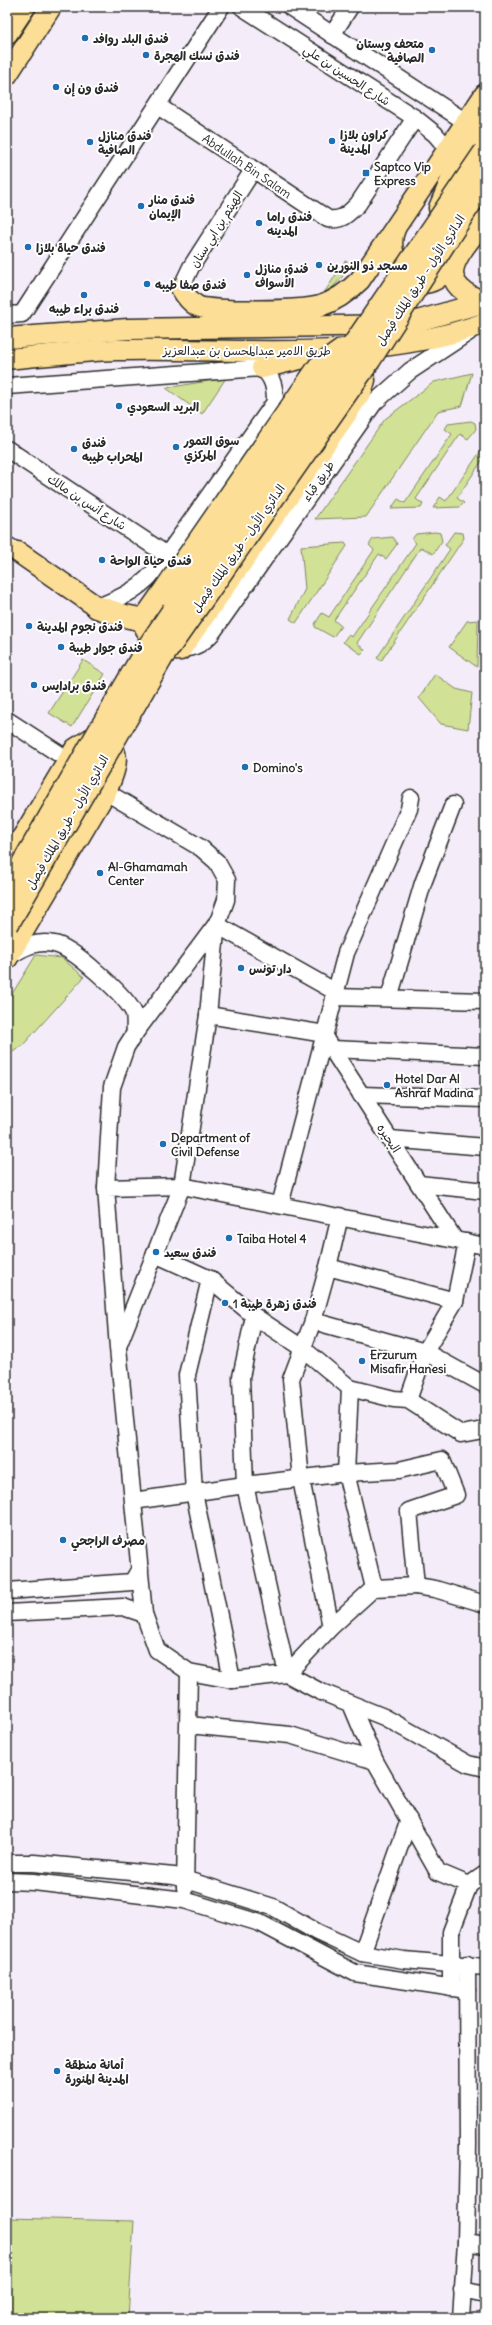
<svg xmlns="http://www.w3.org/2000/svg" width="492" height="2325" viewBox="0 0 492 2325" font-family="Delius,'Playpen Sans Arabic',sans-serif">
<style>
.green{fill:#d1e296;stroke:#7e8660}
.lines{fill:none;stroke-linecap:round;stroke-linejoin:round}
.minor-casing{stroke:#2b2b2b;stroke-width:19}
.major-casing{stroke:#2b2b2b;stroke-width:23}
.highway-casing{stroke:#2b2b2b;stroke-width:25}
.minor{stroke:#fff;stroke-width:16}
.major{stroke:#fcde96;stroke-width:20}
.highway{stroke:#fcde96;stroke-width:22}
.highway-bridge-casing{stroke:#2b2b2b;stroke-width:25;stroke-linecap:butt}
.highway-bridge{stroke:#fcde96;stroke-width:22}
.poi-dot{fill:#1f6fb2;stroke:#fff;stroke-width:1.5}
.labels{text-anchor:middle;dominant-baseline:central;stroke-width:4;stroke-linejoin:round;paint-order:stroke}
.poi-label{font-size:12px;font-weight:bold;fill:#2b2b2b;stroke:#fff;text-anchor:start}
.street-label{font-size:12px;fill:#2b2b2b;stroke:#fff}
</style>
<rect width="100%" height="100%" fill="#f5ecfa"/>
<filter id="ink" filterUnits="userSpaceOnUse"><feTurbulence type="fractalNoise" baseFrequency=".025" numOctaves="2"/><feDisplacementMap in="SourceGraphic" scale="8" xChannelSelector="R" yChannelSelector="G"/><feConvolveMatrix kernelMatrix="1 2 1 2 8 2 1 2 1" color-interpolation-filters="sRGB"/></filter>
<g filter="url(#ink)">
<g class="green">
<polygon points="345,261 353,265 332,288 324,293"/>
<polygon points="472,373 462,406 438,411 366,517 315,519 385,419 434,382"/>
<polygon points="226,378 202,414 166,388"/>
<polygon points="471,421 475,423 476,429 468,439 460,434 416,499 423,504 421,508 391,509 398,499 405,503 452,434 445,429 448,424"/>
<polygon points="485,445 485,456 457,498 464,503 460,507 433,508 440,497 446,501"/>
<polygon points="435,532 440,533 442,541 433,554 421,547 357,643 365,650 361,654 343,642 348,635 352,637 416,543 412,539 416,534"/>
<polygon points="454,532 463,533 464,538 381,661 377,658 450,549 445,545"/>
<polygon points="393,537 397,544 386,559 379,554 334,620 341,626 333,637 315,627 315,624 322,613 329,617 374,550 369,545 373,539"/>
<polygon points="345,543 347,546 296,623 290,619 305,589 301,546"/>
<polygon points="478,620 477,667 449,647 467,621"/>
<polygon points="83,660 105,674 72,727 49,713"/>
<polygon points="435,674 456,689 472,693 468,729 441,724 419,698"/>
<polygon points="36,955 62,958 84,977 23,1045 7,1056 7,1002"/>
<polygon points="7,2218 134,2221 128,2318 9,2318 7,2307"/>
</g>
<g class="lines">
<defs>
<g id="minor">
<polyline points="242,7 415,118 435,134 448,149"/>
<polyline points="290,7 466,122"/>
<polyline points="332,35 350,7"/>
<path d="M 158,106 L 328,219 C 342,221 348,214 358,204 L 415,118"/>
<polyline points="181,288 191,267 253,170"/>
<polyline points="7,315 22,314 221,7"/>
<path d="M 7,386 L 262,368 C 273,378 275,387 275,402 L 160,565 C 142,587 125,597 97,607"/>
<polyline points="7,449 167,555"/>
<polyline points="7,545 18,552"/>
<path d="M 180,649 C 195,648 202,644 212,633 L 374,403 L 410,371 L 469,332"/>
<polyline points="7,720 67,759"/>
<polyline points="217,925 336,992"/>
<path d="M 8,957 C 22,948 36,940 54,944 C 73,947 123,994 133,1011 C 136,1017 134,1027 135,1033"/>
<polyline points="334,997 485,1001"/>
<polyline points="389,998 423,883 453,805"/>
<polyline points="208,1015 325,1034"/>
<polyline points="324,1037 455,1240"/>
<polyline points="332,1049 485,1056"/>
<polyline points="361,1095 485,1099"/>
<polyline points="390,1139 485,1147"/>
<polyline points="419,1184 485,1191"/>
<polyline points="106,1188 112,1087 126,1047 135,1033 218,922 226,900 227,880 217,862 201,848 106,792"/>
<polyline points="280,1205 346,953 409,809 411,798"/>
<polyline points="467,1242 455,1301 328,1267 313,1321 425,1352 485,1385"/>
<polyline points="155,1254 210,1279 254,1316 302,1348 350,1388 394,1399 408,1400 461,1434 483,1430 485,1428"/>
<polyline points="328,1267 340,1216"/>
<polyline points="210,1279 187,1375 194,1492 232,1680"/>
<polyline points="254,1316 241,1377 245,1485 287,1674 319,1691 384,1717 468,1764 485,1768"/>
<polyline points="313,1321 291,1379 301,1479 331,1627"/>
<polyline points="119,1344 182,1186 208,1015 217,922"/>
<polyline points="350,1388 346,1473 374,1588"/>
<polyline points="408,1400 425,1352 455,1301"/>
<polyline points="133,1501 245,1485 346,1473 399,1470 442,1460 456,1495 409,1511 416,1586 374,1588 331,1627 287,1674 232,1680 189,1672 157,1650 144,1614 118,1348 106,1188 182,1186 485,1246"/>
<polyline points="416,1586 435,1589 485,1604"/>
<polyline points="7,1591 132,1582 140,1569"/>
<polyline points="7,1613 123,1607 144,1614"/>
<polyline points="351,1704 375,1761 438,1872 469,1885 485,1874"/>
<polyline points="189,1725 290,1735 375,1761"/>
<polyline points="7,1863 34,1863 174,1876 273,1907 317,1932 362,1953 404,1960 485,1967"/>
<polyline points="7,1881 34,1882 184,1900 260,1923 355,1973 467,1990"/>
<polyline points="185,1888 189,1672"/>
<polyline points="362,1953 409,1820"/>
<polyline points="451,1988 451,1932 469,1885"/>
<polyline points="466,2242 485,2245"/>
<polyline points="462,2290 485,2295"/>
<polyline points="461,2318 466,2242 468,2144 467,1964"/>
</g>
<g id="major">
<polyline points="7,34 25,7"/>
<polyline points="7,75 51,7"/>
<path d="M 485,220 C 461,253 427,281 485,302"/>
<path d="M 395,229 C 386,248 399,286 425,283 C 438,282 447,270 455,261"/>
<path d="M 181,288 C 185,295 189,301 197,306 C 210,313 304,311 320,306 C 336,301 348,292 360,280 L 485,94"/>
<polyline points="7,338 128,329 403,325 485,302"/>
<path d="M 7,359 C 43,356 80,351 116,350 C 238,347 367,365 485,323"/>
<polyline points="262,368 308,357"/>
<polyline points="18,552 97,607"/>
<path d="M 7,863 L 75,749 L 92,738 C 127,744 116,768 106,792 L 7,959"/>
</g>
<g id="highway">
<polyline points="440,208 457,168 485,127"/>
<polyline points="97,607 125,616 144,620 163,593"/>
<path d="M 144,620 C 147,637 161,651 180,649 L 344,416 L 361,390 L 364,380"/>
</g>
</defs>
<use href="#minor" class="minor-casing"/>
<use href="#major" class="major-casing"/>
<use href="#highway" class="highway-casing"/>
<use href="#minor" class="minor"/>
<use href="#major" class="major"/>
<use href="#highway" class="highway"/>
<defs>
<g id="highway-bridge">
<polyline points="163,593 319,367 343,350"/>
<polyline points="7,891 145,652 485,152"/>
<polyline points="7,925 162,657 370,359 485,180"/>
</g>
</defs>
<use href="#highway-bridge" class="highway-bridge-casing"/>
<use href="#highway-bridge" class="highway-bridge"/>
</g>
</g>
<g class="poi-dot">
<circle cx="85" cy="38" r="4"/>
<circle cx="432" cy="50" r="4"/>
<circle cx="146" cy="55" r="4"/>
<circle cx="56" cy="87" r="4"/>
<circle cx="332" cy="141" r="4"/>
<circle cx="90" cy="142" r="4"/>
<rect x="362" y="169" width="8" height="8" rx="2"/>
<circle cx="141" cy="206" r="4"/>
<circle cx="259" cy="223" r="4"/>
<circle cx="28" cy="247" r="4"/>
<circle cx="319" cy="265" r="4"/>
<circle cx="247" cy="275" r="4"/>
<circle cx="147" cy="284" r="4"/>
<circle cx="84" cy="295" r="4"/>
<circle cx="119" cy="406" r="4"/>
<circle cx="176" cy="447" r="4"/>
<circle cx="74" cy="449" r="4"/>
<circle cx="102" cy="560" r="4"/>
<circle cx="29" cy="626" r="4"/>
<circle cx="61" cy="647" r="4"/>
<circle cx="34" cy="685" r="4"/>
<circle cx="245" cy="767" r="4"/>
<circle cx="100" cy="873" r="4"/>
<circle cx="241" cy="968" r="4"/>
<circle cx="387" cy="1085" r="4"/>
<circle cx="163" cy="1144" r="4"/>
<circle cx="229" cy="1238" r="4"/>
<circle cx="156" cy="1252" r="4"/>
<circle cx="225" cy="1303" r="4"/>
<circle cx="362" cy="1361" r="4"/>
<circle cx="63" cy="1540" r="4"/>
<circle cx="57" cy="2071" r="4"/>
</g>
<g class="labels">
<g class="poi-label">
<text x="93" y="38">فندق البلد روافد</text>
<text x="424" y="43" text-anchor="end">متحف وبستان<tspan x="424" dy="14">الصافية</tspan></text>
<text x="154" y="55">فندق نسك الهجرة</text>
<text x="64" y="87">فندق ون إن</text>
<text x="340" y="134">كراون بلازا<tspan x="340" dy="14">المدينة</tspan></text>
<text x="98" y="135">فندق منازل<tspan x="98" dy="14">الصافية</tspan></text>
<text x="374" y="166">Saptco Vip<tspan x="374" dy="14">Express</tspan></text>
<text x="149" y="199">فندق منار<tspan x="149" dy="14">الإيمان</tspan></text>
<text x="267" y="216">فندق راما<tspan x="267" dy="14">المدينه</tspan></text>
<text x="36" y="247">فندق حیاة بلازا</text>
<text x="327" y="265">مسجد ذو النورين</text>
<text x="255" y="268">فندق منازل<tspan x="255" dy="14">الأسواف</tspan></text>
<text x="155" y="284">فندق صفا طيبه</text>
<text x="84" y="308" text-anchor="middle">فندق براء طيبه</text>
<text x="127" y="406">البريد السعودي</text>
<text x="184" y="440">سوق التمور<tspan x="184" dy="14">المركزي</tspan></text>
<text x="82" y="442">فندق<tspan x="82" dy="14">المحراب طيبه</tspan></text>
<text x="110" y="560">فندق حياة الواحة</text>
<text x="37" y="626">فندق نجوم المدينة</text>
<text x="69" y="647">فندق جوار طيبة</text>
<text x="42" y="685">فندق برادايس</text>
<text x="253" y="767">Domino's</text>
<text x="108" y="866">Al-Ghamamah<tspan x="108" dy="14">Center</tspan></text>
<text x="249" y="968">دار تونس</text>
<text x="395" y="1078">Hotel Dar Al<tspan x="395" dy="14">Ashraf Madina</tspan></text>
<text x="171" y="1137">Department of<tspan x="171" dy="14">Civil Defense</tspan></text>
<text x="237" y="1238">Taiba Hotel 4</text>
<text x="164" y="1252">فندق سعيد</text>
<text x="233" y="1303">فندق زهرة طيبة 1</text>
<text x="370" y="1354">Erzurum<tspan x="370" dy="14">Misafir Hanesi</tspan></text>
<text x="71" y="1540">مصرف الراجحي</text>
<text x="65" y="2064">أمانة منطقة<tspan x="65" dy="14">المدينة المنورة</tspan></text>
</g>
<g class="street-label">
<text transform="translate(347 75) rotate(33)">شارع الحسين بن علي</text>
<text transform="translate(247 166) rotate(34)">Abdullah Bin Salam</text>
<text transform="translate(216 229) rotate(-58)">الهيثم بن ابي سنان</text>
<text transform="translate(420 280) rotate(-57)">الدائري الأول - طريق الملك فيصل</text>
<text x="247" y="350">طريق الامير عبدالمحسن بن عبدالعزيز</text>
<text transform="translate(318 481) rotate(-55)">طريق قباء</text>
<text transform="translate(87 502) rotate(33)">شارع أنس بن مالك</text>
<text transform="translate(238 548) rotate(-55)">الدائري الأول - طريق الملك فيصل</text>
<text transform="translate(67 822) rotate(-60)">الدائري الأول - طريق الملك فيصل</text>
<text transform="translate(389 1138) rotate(57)">البحيره</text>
</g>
</g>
<rect width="492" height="2325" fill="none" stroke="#fff" stroke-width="24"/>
<rect x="12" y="12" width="468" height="2301" fill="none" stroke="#2b2b2b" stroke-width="1.5" filter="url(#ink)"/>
</svg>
